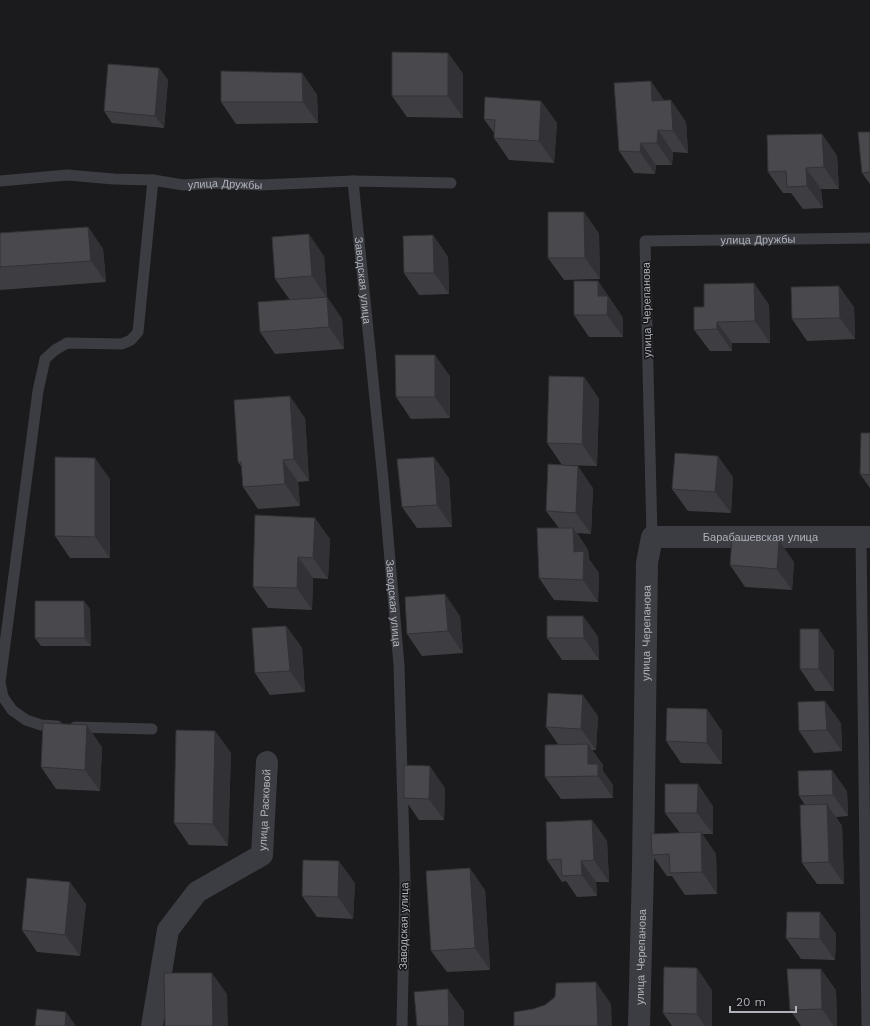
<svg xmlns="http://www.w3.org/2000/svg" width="870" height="1026" viewBox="0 0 870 1026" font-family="'Work Sans',sans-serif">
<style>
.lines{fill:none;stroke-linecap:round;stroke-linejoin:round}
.service{stroke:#3c3d42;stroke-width:11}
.minor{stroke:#3c3d42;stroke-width:22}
.wall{fill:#3e3e42}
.shaded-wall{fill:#323236}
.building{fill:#48484d;stroke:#323236}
.labels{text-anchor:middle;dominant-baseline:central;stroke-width:3;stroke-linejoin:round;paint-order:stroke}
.street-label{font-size:11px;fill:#afb2bb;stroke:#161618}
</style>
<rect width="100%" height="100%" fill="#1b1b1d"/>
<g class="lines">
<g class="service">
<path id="s1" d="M 0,181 L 67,175 L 114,179 L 153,180 L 183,185 L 216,183 L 260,185 L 353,181 L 451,183"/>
<path id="s2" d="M 353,181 L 383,479 L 399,665 L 405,880 L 402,1026"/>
<path id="s3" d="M 652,537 L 645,241 L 870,238"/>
<polyline points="861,537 867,1026"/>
<polyline points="57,726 41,725 26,720 12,710 3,697 0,682 38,391 45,359 55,350 67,343 122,344 131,340 138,332 153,180"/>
<polyline points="75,727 152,729"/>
</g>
<g class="minor">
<path id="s4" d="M 152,1026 L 168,930 L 197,892 L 262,855 L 267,762"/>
<path id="s5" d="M 639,1026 L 643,867 L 647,563 L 652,537 L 870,537"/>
</g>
</g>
<g class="wall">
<polygon points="448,53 463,74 463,118 407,117 392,96"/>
<polygon points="159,68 168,80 164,128 112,123 104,111"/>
<polygon points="302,73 317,95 318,123 236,124 221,102"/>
<polygon points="664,100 686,122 688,153 673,152 672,165 656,165 655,174 634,173 619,151"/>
<polygon points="541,101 557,123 554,163 509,160 494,138 494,133 484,119"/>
<polygon points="870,132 870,184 862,173"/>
<polygon points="822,134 837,156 839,189 821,189 823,208 803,209 791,193 783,193 768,172"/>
<polygon points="584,212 599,234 600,279 564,280 548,258"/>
<polygon points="88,227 103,249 106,282 0,290 0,233"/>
<polygon points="433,235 448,257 449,294 419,295 404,273"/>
<polygon points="324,256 327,297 342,319 344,349 275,354 260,332 290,300 275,279"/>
<polygon points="598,281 623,318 623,337 589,337 574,315"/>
<polygon points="754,283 769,305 770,343 732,343 732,351 710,351 694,330 704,307"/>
<polygon points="854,307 855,339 807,341 792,319"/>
<polygon points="450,376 450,418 411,419 396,397"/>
<polygon points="584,377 599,399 597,466 562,465 547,443"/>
<polygon points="305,418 309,481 298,482 300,506 258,509 243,487 242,468 238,462"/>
<polygon points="870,433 870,488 860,474"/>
<polygon points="733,477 731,513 688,511 672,489"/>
<polygon points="449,478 452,527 417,528 402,507"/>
<polygon points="110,479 110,558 70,558 55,536"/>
<polygon points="593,488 591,534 577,533 588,550 589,559 599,573 598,602 554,600 539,578 559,528 546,511"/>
<polygon points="255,515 330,539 328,579 313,578 312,610 268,608 253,587"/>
<polygon points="794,562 792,590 745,587 730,565"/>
<polygon points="84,601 90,609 91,646 41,646 35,638"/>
<polygon points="460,616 463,653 422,656 407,634"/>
<polygon points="583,616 598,637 599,660 562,660 547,638"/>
<polygon points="286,626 302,648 305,692 270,695 255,673"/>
<polygon points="834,651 834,691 815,691 800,669"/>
<polygon points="598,716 596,750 592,750 603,765 603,771 613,785 613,798 561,799 545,777 558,744 546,727"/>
<polygon points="841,723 842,751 814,753 799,731"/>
<polygon points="215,731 231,753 228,846 189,845 174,823"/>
<polygon points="722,731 722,764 681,763 666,741"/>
<polygon points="102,747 100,791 56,789 41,767"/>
<polygon points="445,788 444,820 419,820 404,798"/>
<polygon points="847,791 848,816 836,817 842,826 844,884 817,884 802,863 805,805 799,796"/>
<polygon points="713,806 713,834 702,834 716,854 717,894 685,895 672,876 667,876 652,855 680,833 665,813"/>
<polygon points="592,820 607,841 609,882 596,882 597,896 577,897 566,881 562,882 547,860"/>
<polygon points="355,883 353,919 317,917 302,896"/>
<polygon points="485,890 490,970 447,972 431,951"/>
<polygon points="86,904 80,956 37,952 22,930"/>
<polygon points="820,912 836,934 835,960 801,959 786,938"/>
<polygon points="712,990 712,1026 672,1026 663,1013"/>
<polygon points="836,990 837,1026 801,1026 790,1010"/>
</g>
<g class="shaded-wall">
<polygon points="448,53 463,74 463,118 448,96"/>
<polygon points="159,68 168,80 164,128 155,116"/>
<polygon points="302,73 317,95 318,123 303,102"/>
<polygon points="651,81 666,103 652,101"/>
<polygon points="671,100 686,122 688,153 673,131"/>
<polygon points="541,101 557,123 554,163 539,141"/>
<polygon points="658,130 673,152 672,165 657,143"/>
<polygon points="822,134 837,156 839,189 824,167"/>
<polygon points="641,143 656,165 655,174 640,152"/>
<polygon points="806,168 821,189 823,208 807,186"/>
<polygon points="584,212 599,234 600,279 585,258"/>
<polygon points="88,227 103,249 106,282 91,261"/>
<polygon points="309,234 324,256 327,297 342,319 344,349 329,327 327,298 312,276"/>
<polygon points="433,235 448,257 449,294 434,273"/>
<polygon points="598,281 623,318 623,337 607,315 598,296"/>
<polygon points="754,283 769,305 770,343 755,321"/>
<polygon points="839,286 854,307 855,339 840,318"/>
<polygon points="717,322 732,343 732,351 717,329"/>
<polygon points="435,355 450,376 450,418 435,397"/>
<polygon points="584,377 599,399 597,466 582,444"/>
<polygon points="290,396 305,418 309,481 294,459"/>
<polygon points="718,456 733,477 731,513 715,492"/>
<polygon points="434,457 449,478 452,527 437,505"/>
<polygon points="95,458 110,479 110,558 95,537"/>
<polygon points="283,460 298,482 300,506 285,484"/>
<polygon points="578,466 593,488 591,534 576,513"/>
<polygon points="315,518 330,539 328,579 313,558"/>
<polygon points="573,528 588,550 589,559 599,573 598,602 583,580 574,552"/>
<polygon points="779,540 794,562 792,590 777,569"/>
<polygon points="298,557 313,578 312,610 297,588"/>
<polygon points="445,594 460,616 463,653 448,631"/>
<polygon points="84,601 90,609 91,646 85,638"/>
<polygon points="583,616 598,637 599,660 584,638"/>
<polygon points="286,626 302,648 305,692 290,671"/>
<polygon points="819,629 834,651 834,691 819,669"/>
<polygon points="583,695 598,716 596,750 581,729"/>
<polygon points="825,701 841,723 842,751 827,730"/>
<polygon points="707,709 722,731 722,764 707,743"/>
<polygon points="87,725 102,747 100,791 85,770"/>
<polygon points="215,731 231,753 228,846 213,824"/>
<polygon points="588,744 603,765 603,771 613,785 613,798 598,776 588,764"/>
<polygon points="430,766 445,788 444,820 429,799"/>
<polygon points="832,770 847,791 848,816 833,795"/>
<polygon points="698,784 713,806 713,834 697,813"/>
<polygon points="827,804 842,826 844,884 829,862"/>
<polygon points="592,820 607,841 609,882 594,860"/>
<polygon points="701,832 716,854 717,894 702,872"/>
<polygon points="339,861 355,883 353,919 338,897"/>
<polygon points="581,861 596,882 597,896 582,875"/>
<polygon points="470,868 485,890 490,970 475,948"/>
<polygon points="70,882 86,904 80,956 65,935"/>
<polygon points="820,912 836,934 835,960 820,939"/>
<polygon points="697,968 712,990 712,1026 705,1026 697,1014"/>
<polygon points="821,969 836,990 837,1026 834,1026 822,1009"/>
<polygon points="212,973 227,994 228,1026 213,1026"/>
<polygon points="596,982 611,1004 612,1026 598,1026"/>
<polygon points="448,989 464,1011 464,1026 449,1026"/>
<polygon points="66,1012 76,1026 65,1026"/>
</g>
<g class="building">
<polygon points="392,52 448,53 448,96 392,96"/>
<polygon points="108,64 159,68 155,116 104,111"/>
<polygon points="221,71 302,73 303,102 221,102"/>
<polygon points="651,81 652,101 671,100 673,131 658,130 657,143 641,143 640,152 619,151 614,83"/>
<polygon points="485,97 541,101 539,141 494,138 495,120 484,119"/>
<polygon points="858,132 870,132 870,172 862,173"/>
<polygon points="822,134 824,167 806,168 807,186 787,187 786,171 768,172 767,135"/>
<polygon points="548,212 584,212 585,258 548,258"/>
<polygon points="88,227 91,261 0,267 0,233"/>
<polygon points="309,234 312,276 275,279 272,237"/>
<polygon points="433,235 434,273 404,273 403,236"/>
<polygon points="574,281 598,281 598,296 608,296 607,315 574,315"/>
<polygon points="754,283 755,321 717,322 717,329 694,330 694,307 704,307 704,284"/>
<polygon points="839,286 840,318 792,319 791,287"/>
<polygon points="327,297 329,327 260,332 258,302"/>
<polygon points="395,355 435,355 435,397 396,397"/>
<polygon points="549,376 584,377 582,444 547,443"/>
<polygon points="290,396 294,459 283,460 285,484 243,487 241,462 238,462 234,400"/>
<polygon points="861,433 870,433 870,475 860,474"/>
<polygon points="675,453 718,456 715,492 672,489"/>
<polygon points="55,457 95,458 95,537 55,536"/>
<polygon points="434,457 437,505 402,507 397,459"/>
<polygon points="548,464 578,466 576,513 546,511"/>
<polygon points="255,515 315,518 313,558 298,557 297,588 253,587"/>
<polygon points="537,528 573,528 574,552 584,551 583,580 539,578"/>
<polygon points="732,537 779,540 777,569 730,565"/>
<polygon points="445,594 448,631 407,634 405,597"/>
<polygon points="35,601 84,601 85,638 35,638"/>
<polygon points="547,616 583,616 584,638 547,638"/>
<polygon points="286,626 290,671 255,673 252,628"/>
<rect x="800" y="629" width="19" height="40"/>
<polygon points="548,693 583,695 581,729 546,727"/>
<polygon points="825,701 827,730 799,731 798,702"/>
<polygon points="667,708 707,709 707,743 666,741"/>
<polygon points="43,723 87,725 85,770 41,767"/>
<polygon points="176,730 215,731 213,824 174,823"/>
<polygon points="588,744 588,764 598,764 598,776 545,777 545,745"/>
<polygon points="404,765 430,766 429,799 404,798"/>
<polygon points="832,770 833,795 799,796 798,771"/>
<polygon points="665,784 698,784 697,813 665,813"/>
<polygon points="827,804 829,862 802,863 800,805"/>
<polygon points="592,820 594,860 581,861 582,875 562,876 561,859 547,860 546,822"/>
<polygon points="701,832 702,872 670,873 669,854 652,855 651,834"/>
<polygon points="303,860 339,861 338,897 302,896"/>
<polygon points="470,868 475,948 431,951 426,871"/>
<polygon points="27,878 70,882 65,935 22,930"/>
<polygon points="787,912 820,912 820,939 786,938"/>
<polygon points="664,967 697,968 697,1014 663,1013"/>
<polygon points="787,969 821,969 822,1009 790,1010"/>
<polygon points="164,973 212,973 213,1026 165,1026"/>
<polygon points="596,982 598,1026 514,1026 514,1012 533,1009 545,1005 555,997 556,983"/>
<polygon points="448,989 449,1026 417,1026 414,992"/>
<polygon points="37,1009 66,1012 65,1026 35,1026"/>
</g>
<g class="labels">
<g class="street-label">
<text stroke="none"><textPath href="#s1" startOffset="226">улица Дружбы</textPath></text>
<text stroke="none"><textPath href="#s3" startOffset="409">улица Дружбы</textPath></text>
<text stroke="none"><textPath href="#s2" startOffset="100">Заводская улица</textPath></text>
<text transform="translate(647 310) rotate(-91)">улица Черепанова</text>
<text stroke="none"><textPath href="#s5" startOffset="598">Барабашевская улица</textPath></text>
<text stroke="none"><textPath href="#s2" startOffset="424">Заводская улица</textPath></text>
<text stroke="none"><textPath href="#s5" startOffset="393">улица Черепанова</textPath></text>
<text stroke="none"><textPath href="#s4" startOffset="265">улица Расковой</textPath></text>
<text transform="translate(404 926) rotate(-89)">Заводская улица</text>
<text stroke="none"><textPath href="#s5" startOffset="69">улица Черепанова</textPath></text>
</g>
</g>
<path d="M730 1006v6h66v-6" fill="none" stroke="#afb2bb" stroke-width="2"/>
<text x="736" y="1006" font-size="12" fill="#afb2bb" stroke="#161618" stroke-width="3" paint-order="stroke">20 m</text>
</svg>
